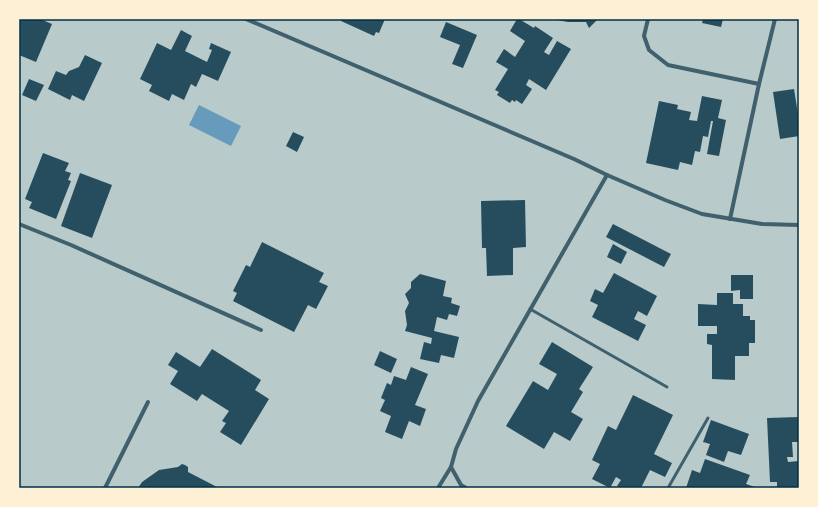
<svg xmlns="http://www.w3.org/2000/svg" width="818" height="507" viewBox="0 0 818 507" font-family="Roboto,sans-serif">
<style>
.green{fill:#b9caca}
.water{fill:#669bbc}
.building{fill:#264d5e}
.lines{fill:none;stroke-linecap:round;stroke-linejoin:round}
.service{stroke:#3f606c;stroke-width:3}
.minor{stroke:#3f606c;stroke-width:4}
.neatline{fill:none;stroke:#003049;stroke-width:1.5}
</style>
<rect width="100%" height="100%" fill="#fdf0d5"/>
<rect class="green" x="19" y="19" width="780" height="469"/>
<polygon class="water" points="199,105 241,126 231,146 189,125"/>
<g class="building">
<polygon points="19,19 40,19 52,24 36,62 19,55"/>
<polygon points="341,19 385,19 379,33 376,32 374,36 341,21"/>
<polygon points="517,19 519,19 534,28 535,26 553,38 544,52 549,55 557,41 571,49 546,90 529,79 526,85 532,89 522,104 516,100 515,102 512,100 510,103 497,95 499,92 495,90 508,69 496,62 504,49 515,57 525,41 510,31"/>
<polygon points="551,19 598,19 589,28 586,22 568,22"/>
<polygon points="703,19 723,19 721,27 702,23"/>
<polygon points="446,22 477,35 463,68 452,64 460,45 440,37"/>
<polygon points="181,30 192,36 185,51 207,62 212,50 209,49 211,43 231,52 218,81 202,74 196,87 191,84 184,100 172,94 169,101 149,91 152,85 140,79 157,43 171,50"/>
<polygon points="85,55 102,63 84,101 72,95 70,100 48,89 56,71 66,75 69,71 79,67"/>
<polygon points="29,79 44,85 36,101 22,95"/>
<polygon points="794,89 799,121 799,136 780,139 773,92"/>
<polygon points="702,96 722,100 718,118 726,120 719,156 707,154 713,121 711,121 708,137 703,136 700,152 695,151 692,165 680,162 678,170 646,163 659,101 678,105 677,109 691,112 689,120 697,121"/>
<polygon points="293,132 304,137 297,152 286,146"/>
<polygon points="43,153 69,163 65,171 71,173 68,180 71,181 56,219 29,208 32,202 25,199"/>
<polygon points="80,173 112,185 92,238 61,226"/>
<polygon points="525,200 526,247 513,248 513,275 487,276 486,248 482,248 481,201"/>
<polygon points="613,224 671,254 664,267 606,237"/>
<polygon points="262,242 324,273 319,282 328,286 316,309 308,305 294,332 233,301 237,293 233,291 246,265 250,267"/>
<polygon points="613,244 627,252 621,264 607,257"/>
<polygon points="614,273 657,296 647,316 638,311 634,319 646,325 638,341 592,317 598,305 590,301 595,289 603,293"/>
<polygon points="420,274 446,281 443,296 452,298 451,303 460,306 457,316 449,314 447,320 437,317 434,331 459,337 454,358 441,355 439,363 420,359 424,342 431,344 432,338 405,331 407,325 405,311 409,303 405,294 411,288 411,282"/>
<polygon points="731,275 753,275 753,299 740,299 740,290 731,291"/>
<polygon points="717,293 733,293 733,304 743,304 743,316 750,316 750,320 755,320 755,343 749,343 749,356 735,356 735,380 712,379 712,345 707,344 707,334 717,334 717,326 698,326 698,304 717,305"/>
<polygon points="552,342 593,367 579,389 583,392 571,412 583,419 570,441 554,432 544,449 506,426 533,381 548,390 557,374 539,364"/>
<polygon points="212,349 261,380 255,390 269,399 241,445 220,432 226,423 222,421 229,411 202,394 197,401 170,384 178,371 168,365 176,352 200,367"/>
<polygon points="380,351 397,359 391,373 374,365"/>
<polygon points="411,367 428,374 415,405 426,409 420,426 409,421 402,439 385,432 391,416 380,411 385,400 381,398 387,383 391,385 394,376 406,380"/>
<polygon points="633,395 673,415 654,454 672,463 665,477 650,470 641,488 621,488 617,486 621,480 616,477 610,488 592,479 600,464 592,460 608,426 616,430"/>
<polygon points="799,417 799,442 792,442 793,457 787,457 788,462 799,461 799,488 777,488 777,482 770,482 767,418"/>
<polygon points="711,420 749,434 741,455 728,451 724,462 706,455 710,444 703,442"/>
<polygon points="705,459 750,475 746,484 758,488 686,488 692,470 700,473"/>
<polygon points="182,464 185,465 188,467 188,472 219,488 138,488 142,482 159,470 178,467"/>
</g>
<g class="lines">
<g class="service">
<polyline points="530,309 667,387"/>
<polyline points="668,488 708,418"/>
</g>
<g class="minor">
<polyline points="246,19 574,159 607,175 665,200 702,214 762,224 799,225"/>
<polyline points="648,19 644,36 649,50 668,65 759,84"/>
<polyline points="730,219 759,84 775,19"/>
<polyline points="19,224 71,245 261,330"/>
<polyline points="105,488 148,402"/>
<polyline points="438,488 451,467"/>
<polyline points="466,488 461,485 451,467 456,449 478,401 607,175"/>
</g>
</g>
<rect width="818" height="507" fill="none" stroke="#fdf0d5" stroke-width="40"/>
<rect x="20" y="20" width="778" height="467" class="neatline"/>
</svg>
